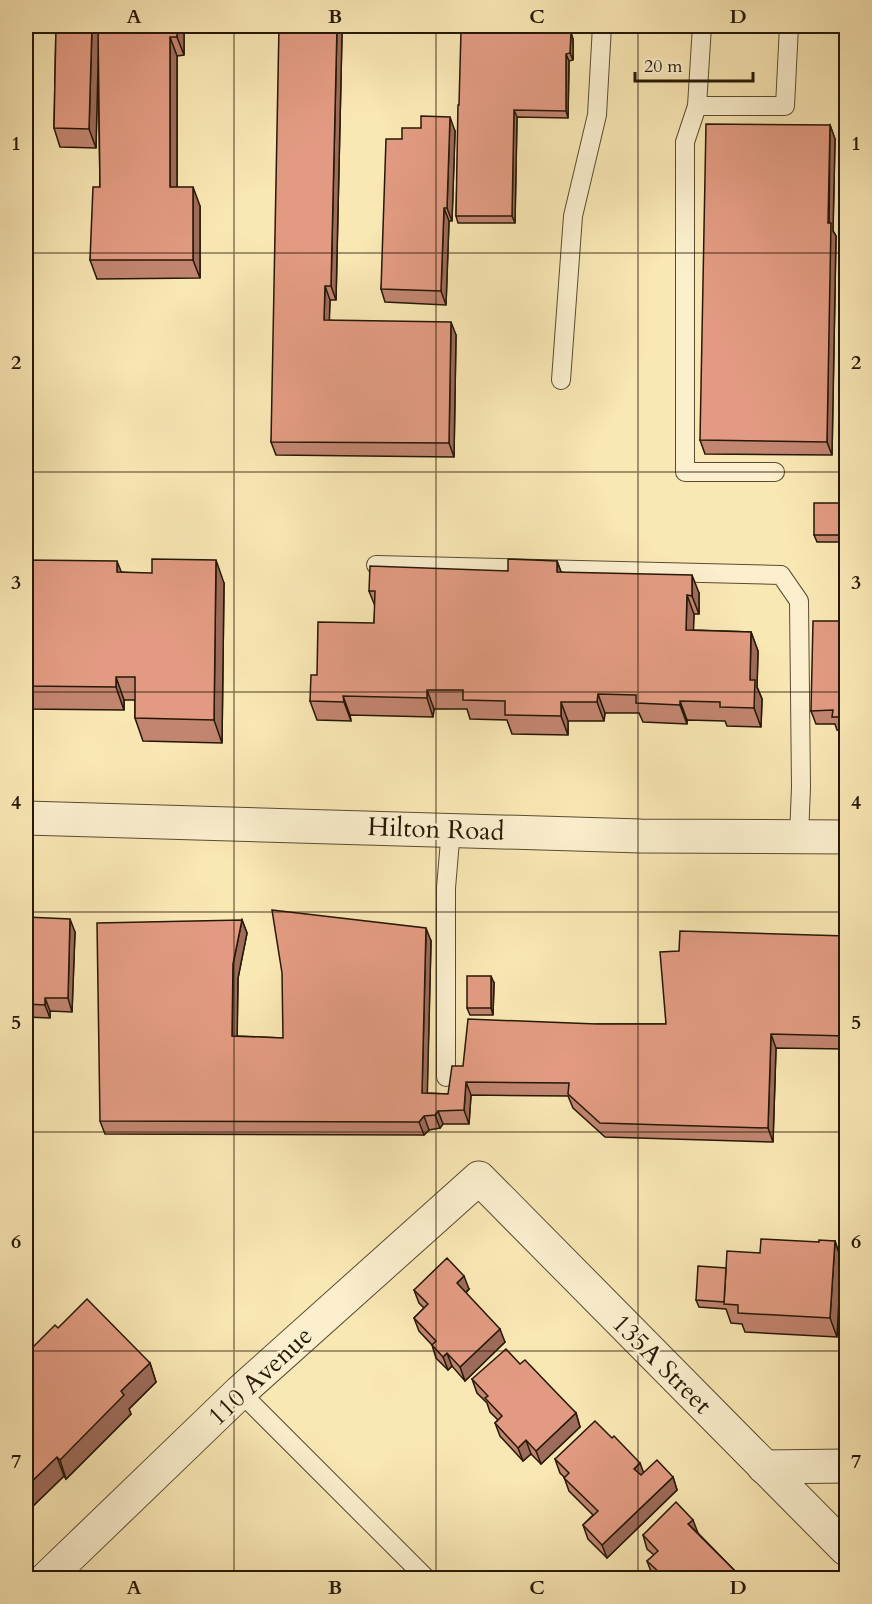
<svg xmlns="http://www.w3.org/2000/svg" width="872" height="1604" viewBox="0 0 872 1604" font-family="Cardo,serif">
<style>
.lines{fill:none;stroke-linecap:round;stroke-linejoin:round}
.service-casing{stroke:#5a4c31;stroke-width:20}
.minor-casing{stroke:#5a4c31;stroke-width:35}
.service{stroke:#fbefce;stroke-width:18}
.minor{stroke:#fbefce;stroke-width:33}
.wall{fill:#c28570;stroke:#251805;stroke-width:1.5}
.shaded-wall{fill:#9e6c5b;stroke:#251805;stroke-width:1.5}
.building{fill:#e29b82;stroke:#251805;stroke-width:1.5}
.grid{fill:none;stroke:#251805;stroke-width:1.5;stroke-opacity:0.55}
.labels{text-anchor:middle;dominant-baseline:central;stroke-width:4.5;stroke-linejoin:round;paint-order:stroke}
.street-label{font-size:26px;fill:#251805;stroke:#fbefce}
.neatline{fill:none;stroke:#251805;stroke-width:2}
.grid-label{font-size:20px;text-anchor:middle;font-weight:bold;fill:#251805}
</style>
<rect width="100%" height="100%" fill="#f9e7b4"/>
<filter id="stains"><feTurbulence type="fractalNoise" baseFrequency=".00333" numOctaves="4"/><feColorMatrix values="0 0 0 0 .2 0 0 0 0 .09 0 0 0 0 .02 0 0 0 .5 -.17"/></filter>
<radialGradient id="worn" r=".72"><stop offset=".6" stop-color="#630" stop-opacity="0"/><stop offset="1" stop-color="#630" stop-opacity=".3"/></radialGradient>
<g class="lines">
<defs>
<g id="service">
<polyline points="702,26 697,106 785,106 789,26"/>
<polyline points="697,106 685,142 685,472 775,472"/>
<polyline points="561,380 573,216 597,115 602,26"/>
<polyline points="376,565 781,575 799,601 801,787 799,837"/>
<polyline points="446,1077 446,888 451,829"/>
<polyline points="240,1392 426,1578"/>
</g>
<g id="minor">
<polyline points="26,818 641,836 846,837"/>
<polyline points="764,1467 846,1466"/>
<polyline points="47,1578 240,1392 479,1178 846,1549"/>
</g>
</defs>
<use href="#service" class="service-casing"/>
<use href="#minor" class="minor-casing"/>
<use href="#service" class="service"/>
<use href="#minor" class="minor"/>
</g>
<g class="wall">
<polygon points="56,26 184,26 184,55 177,56 177,187 200,206 200,278 97,279 90,260 100,187 98,57 96,148 60,147 54,128"/>
<polygon points="342,34 336,300 330,300 329,320 456,335 454,457 276,455 271,442"/>
<polygon points="573,39 573,60 569,61 568,118 517,117 515,223 458,223 456,216 459,105"/>
<polygon points="846,122 846,188 842,176"/>
<polygon points="830,125 835,139 833,231 836,236 832,455 705,454 700,440"/>
<polygon points="455,131 452,221 449,221 446,305 385,302 381,289 402,139"/>
<polygon points="842,510 842,542 817,542 814,535"/>
<polygon points="26,560 121,572 224,583 222,743 143,741 135,718 135,700 124,700 124,710 26,709"/>
<polygon points="557,561 561,572 699,593 699,614 694,614 693,630 751,632 758,651 757,687 762,699 761,727 727,726 725,721 687,720 687,724 643,722 639,713 605,713 604,721 568,721 568,735 512,734 507,720 470,719 467,709 434,709 433,717 350,715 351,721 317,720 310,701 317,675 374,623 375,606 369,591 508,571"/>
<polygon points="846,621 846,731 837,730 835,724 816,724 811,711"/>
<polygon points="26,917 75,932 72,1012 50,1011 50,1018 26,1017"/>
<polygon points="242,920 247,933 238,978 237,1036 283,1038 431,941 427,1093 448,1094 463,1066 597,1024 666,1024 679,951 846,936 846,1049 776,1048 773,1142 605,1137 573,1108 568,1096 471,1095 469,1124 443,1124 440,1128 429,1130 424,1135 105,1134 100,1121"/>
<polygon points="494,983 493,1015 470,1015 467,1008"/>
<polygon points="835,1241 841,1260 837,1337 745,1332 742,1324 731,1323 726,1309 699,1307 696,1300 726,1268 760,1253 819,1242"/>
<polygon points="469,1289 466,1293 505,1342 465,1381 452,1366 448,1370 436,1358 432,1345 419,1331 414,1318 424,1308 419,1303 414,1290"/>
<polygon points="58,1328 150,1363 156,1382 129,1409 131,1414 66,1479 64,1476 32,1507 26,1500 26,1354"/>
<polygon points="520,1364 576,1413 580,1427 541,1464 531,1454 523,1461 500,1436 495,1423 498,1420 490,1412 487,1403 477,1393 472,1379"/>
<polygon points="555,1459 673,1477 677,1490 607,1558 588,1539 583,1525 593,1515 569,1491 564,1477 560,1473"/>
<polygon points="698,1533 735,1571 738,1578 655,1578 656,1578 652,1574 647,1561 654,1555 647,1549 643,1535"/>
</g>
<g class="shaded-wall">
<polygon points="92,26 99,26 96,148 89,129"/>
<polygon points="177,26 184,26 184,55 177,37"/>
<polygon points="337,26 339,26 342,34 336,300 331,286"/>
<polygon points="571,32 573,39 573,60 570,53"/>
<polygon points="170,37 177,56 177,206 170,187"/>
<polygon points="566,54 569,61 568,118 566,111"/>
<polygon points="514,110 517,117 515,223 512,216"/>
<polygon points="450,117 455,131 452,221 447,208"/>
<polygon points="830,125 835,139 833,231 836,236 832,455 827,442"/>
<polygon points="193,187 200,206 200,278 193,260"/>
<polygon points="444,208 449,221 446,305 441,291"/>
<polygon points="325,286 330,300 329,333 324,320"/>
<polygon points="451,322 456,335 454,457 449,443"/>
<polygon points="839,503 842,510 842,542 839,535"/>
<polygon points="216,560 224,583 222,743 214,720"/>
<polygon points="117,561 126,584 117,572"/>
<polygon points="557,561 564,580 557,572"/>
<polygon points="692,575 699,593 699,614 692,596"/>
<polygon points="687,595 694,614 693,649 686,630"/>
<polygon points="751,632 758,651 757,687 762,699 761,727 754,708 750,680"/>
<polygon points="116,677 124,700 124,710 116,687"/>
<polygon points="427,690 434,709 433,717 427,698"/>
<polygon points="598,694 605,713 604,721 597,702"/>
<polygon points="343,696 350,715 351,721 344,702"/>
<polygon points="680,701 687,720 687,724 680,705"/>
<polygon points="561,702 568,721 568,735 561,716"/>
<polygon points="70,919 75,932 72,1012 68,998"/>
<polygon points="242,920 247,933 238,978 237,1050 232,1036 233,964"/>
<polygon points="426,928 431,941 427,1107 422,1093"/>
<polygon points="491,976 494,983 493,1015 491,1008"/>
<polygon points="45,998 50,1011 50,1018 45,1005"/>
<polygon points="771,1034 776,1048 773,1142 768,1128"/>
<polygon points="466,1082 471,1095 469,1124 464,1110"/>
<polygon points="438,1111 443,1124 440,1128 435,1115"/>
<polygon points="424,1116 429,1130 424,1135 419,1122"/>
<polygon points="835,1241 841,1260 837,1337 830,1318"/>
<polygon points="464,1276 469,1289 461,1297 457,1283"/>
<polygon points="500,1329 505,1342 465,1381 460,1367"/>
<polygon points="447,1353 452,1366 448,1370 443,1357"/>
<polygon points="150,1363 156,1382 129,1409 131,1414 66,1479 60,1460 121,1391"/>
<polygon points="576,1413 580,1427 541,1464 536,1451"/>
<polygon points="526,1440 531,1454 523,1461 518,1448"/>
<polygon points="57,1457 64,1476 32,1507 26,1487"/>
<polygon points="640,1463 645,1476 639,1482 634,1469"/>
<polygon points="673,1477 677,1490 607,1558 602,1545"/>
<polygon points="693,1520 698,1533 688,1524"/>
<polygon points="735,1571 738,1578 727,1578"/>
</g>
<g class="building">
<polygon points="56,26 92,26 89,129 54,128"/>
<polygon points="98,26 177,26 177,37 170,37 170,187 193,187 193,260 90,260 93,187 100,187"/>
<polygon points="279,26 337,26 331,286 325,286 324,320 451,322 449,443 271,442"/>
<polygon points="461,31 571,32 570,53 566,54 566,111 514,110 512,216 456,216 458,105 459,105"/>
<polygon points="421,116 450,117 447,208 444,208 441,291 381,289 386,139 402,139 402,128 421,128"/>
<polygon points="844,122 846,122 846,176 842,176"/>
<polygon points="706,124 830,125 828,223 831,223 827,442 700,440"/>
<rect x="814" y="503" width="25" height="32"/>
<polygon points="152,559 216,560 214,720 135,718 135,677 116,677 116,687 26,686 26,560 117,561 117,572 152,573"/>
<polygon points="508,559 557,561 557,572 692,575 692,596 687,595 686,630 751,632 750,680 755,680 754,708 720,707 720,702 680,701 680,705 636,703 636,695 598,694 597,702 561,702 561,716 505,715 505,701 463,700 463,690 427,690 427,698 343,696 344,702 310,701 311,675 317,675 318,622 374,623 375,591 369,591 370,566 508,571"/>
<polygon points="813,621 846,621 846,717 832,717 833,710 811,711"/>
<polygon points="272,910 426,928 422,1093 448,1094 452,1066 463,1066 468,1019 597,1024 666,1024 660,952 679,951 680,931 846,936 846,1036 771,1034 768,1128 600,1123 568,1094 569,1083 466,1082 464,1110 438,1111 435,1115 424,1116 419,1122 100,1121 97,923 242,920 233,964 232,1036 283,1038 282,973"/>
<polygon points="26,917 70,919 68,998 45,998 45,1005 26,1004"/>
<rect x="467" y="976" width="24" height="32"/>
<polygon points="761,1239 819,1242 819,1240 835,1241 830,1318 738,1313 738,1305 724,1304 727,1251 760,1253"/>
<polygon points="447,1258 464,1276 457,1283 500,1329 460,1367 447,1353 443,1357 432,1345 436,1341 414,1318 428,1304 414,1290"/>
<polygon points="698,1266 726,1268 724,1302 696,1300"/>
<polygon points="87,1299 150,1363 121,1391 124,1395 60,1460 57,1457 26,1487 26,1354 55,1325 58,1328"/>
<polygon points="506,1349 520,1364 525,1360 576,1413 536,1451 526,1440 518,1448 495,1423 502,1416 485,1398 488,1396 472,1379"/>
<polygon points="595,1421 612,1438 614,1436 640,1463 634,1469 641,1475 657,1460 673,1477 602,1545 583,1525 598,1511 564,1478 569,1473 555,1459"/>
<polygon points="676,1502 693,1520 688,1524 735,1571 727,1578 655,1578 660,1573 647,1561 658,1551 643,1535"/>
</g>
<path class="grid" d="M 234,26 L 234,1578M 436,26 L 436,1578M 638,26 L 638,1578M 26,253 L 846,253M 26,472 L 846,472M 26,692 L 846,692M 26,912 L 846,912M 26,1132 L 846,1132M 26,1351 L 846,1351"/>
<g class="labels">
<g class="street-label">
<text transform="translate(436 829) rotate(2)">Hilton Road</text>
<text transform="translate(662 1364) rotate(45)">135A Street</text>
<text transform="translate(260 1376) rotate(-43)">110 Avenue</text>
</g>
</g>
<rect width="872" height="1604" fill="none" stroke="#f9e7b4" stroke-width="66"/>
<path d="M635 72v9h118v-9" fill="none" stroke="#251805" stroke-width="3"/>
<text x="644" y="72" font-size="18" fill="#251805" stroke="#fbefce" stroke-width="4.5" paint-order="stroke">20 m</text>
<rect x="33" y="33" width="806" height="1538" class="neatline"/>
<g class="grid-label">
<text x="134" y="23">A</text>
<text x="335" y="23">B</text>
<text x="537" y="23">C</text>
<text x="738" y="23">D</text>
<text x="16" y="150">1</text>
<text x="856" y="150">1</text>
<text x="16" y="369">2</text>
<text x="856" y="369">2</text>
<text x="16" y="589">3</text>
<text x="856" y="589">3</text>
<text x="16" y="809">4</text>
<text x="856" y="809">4</text>
<text x="16" y="1029">5</text>
<text x="856" y="1029">5</text>
<text x="16" y="1248">6</text>
<text x="856" y="1248">6</text>
<text x="16" y="1468">7</text>
<text x="856" y="1468">7</text>
<text x="134" y="1594">A</text>
<text x="335" y="1594">B</text>
<text x="537" y="1594">C</text>
<text x="738" y="1594">D</text>
</g>
<rect width="100%" height="100%" filter="url(#stains)"/>
<rect width="100%" height="100%" fill="url(#worn)"/>
</svg>
